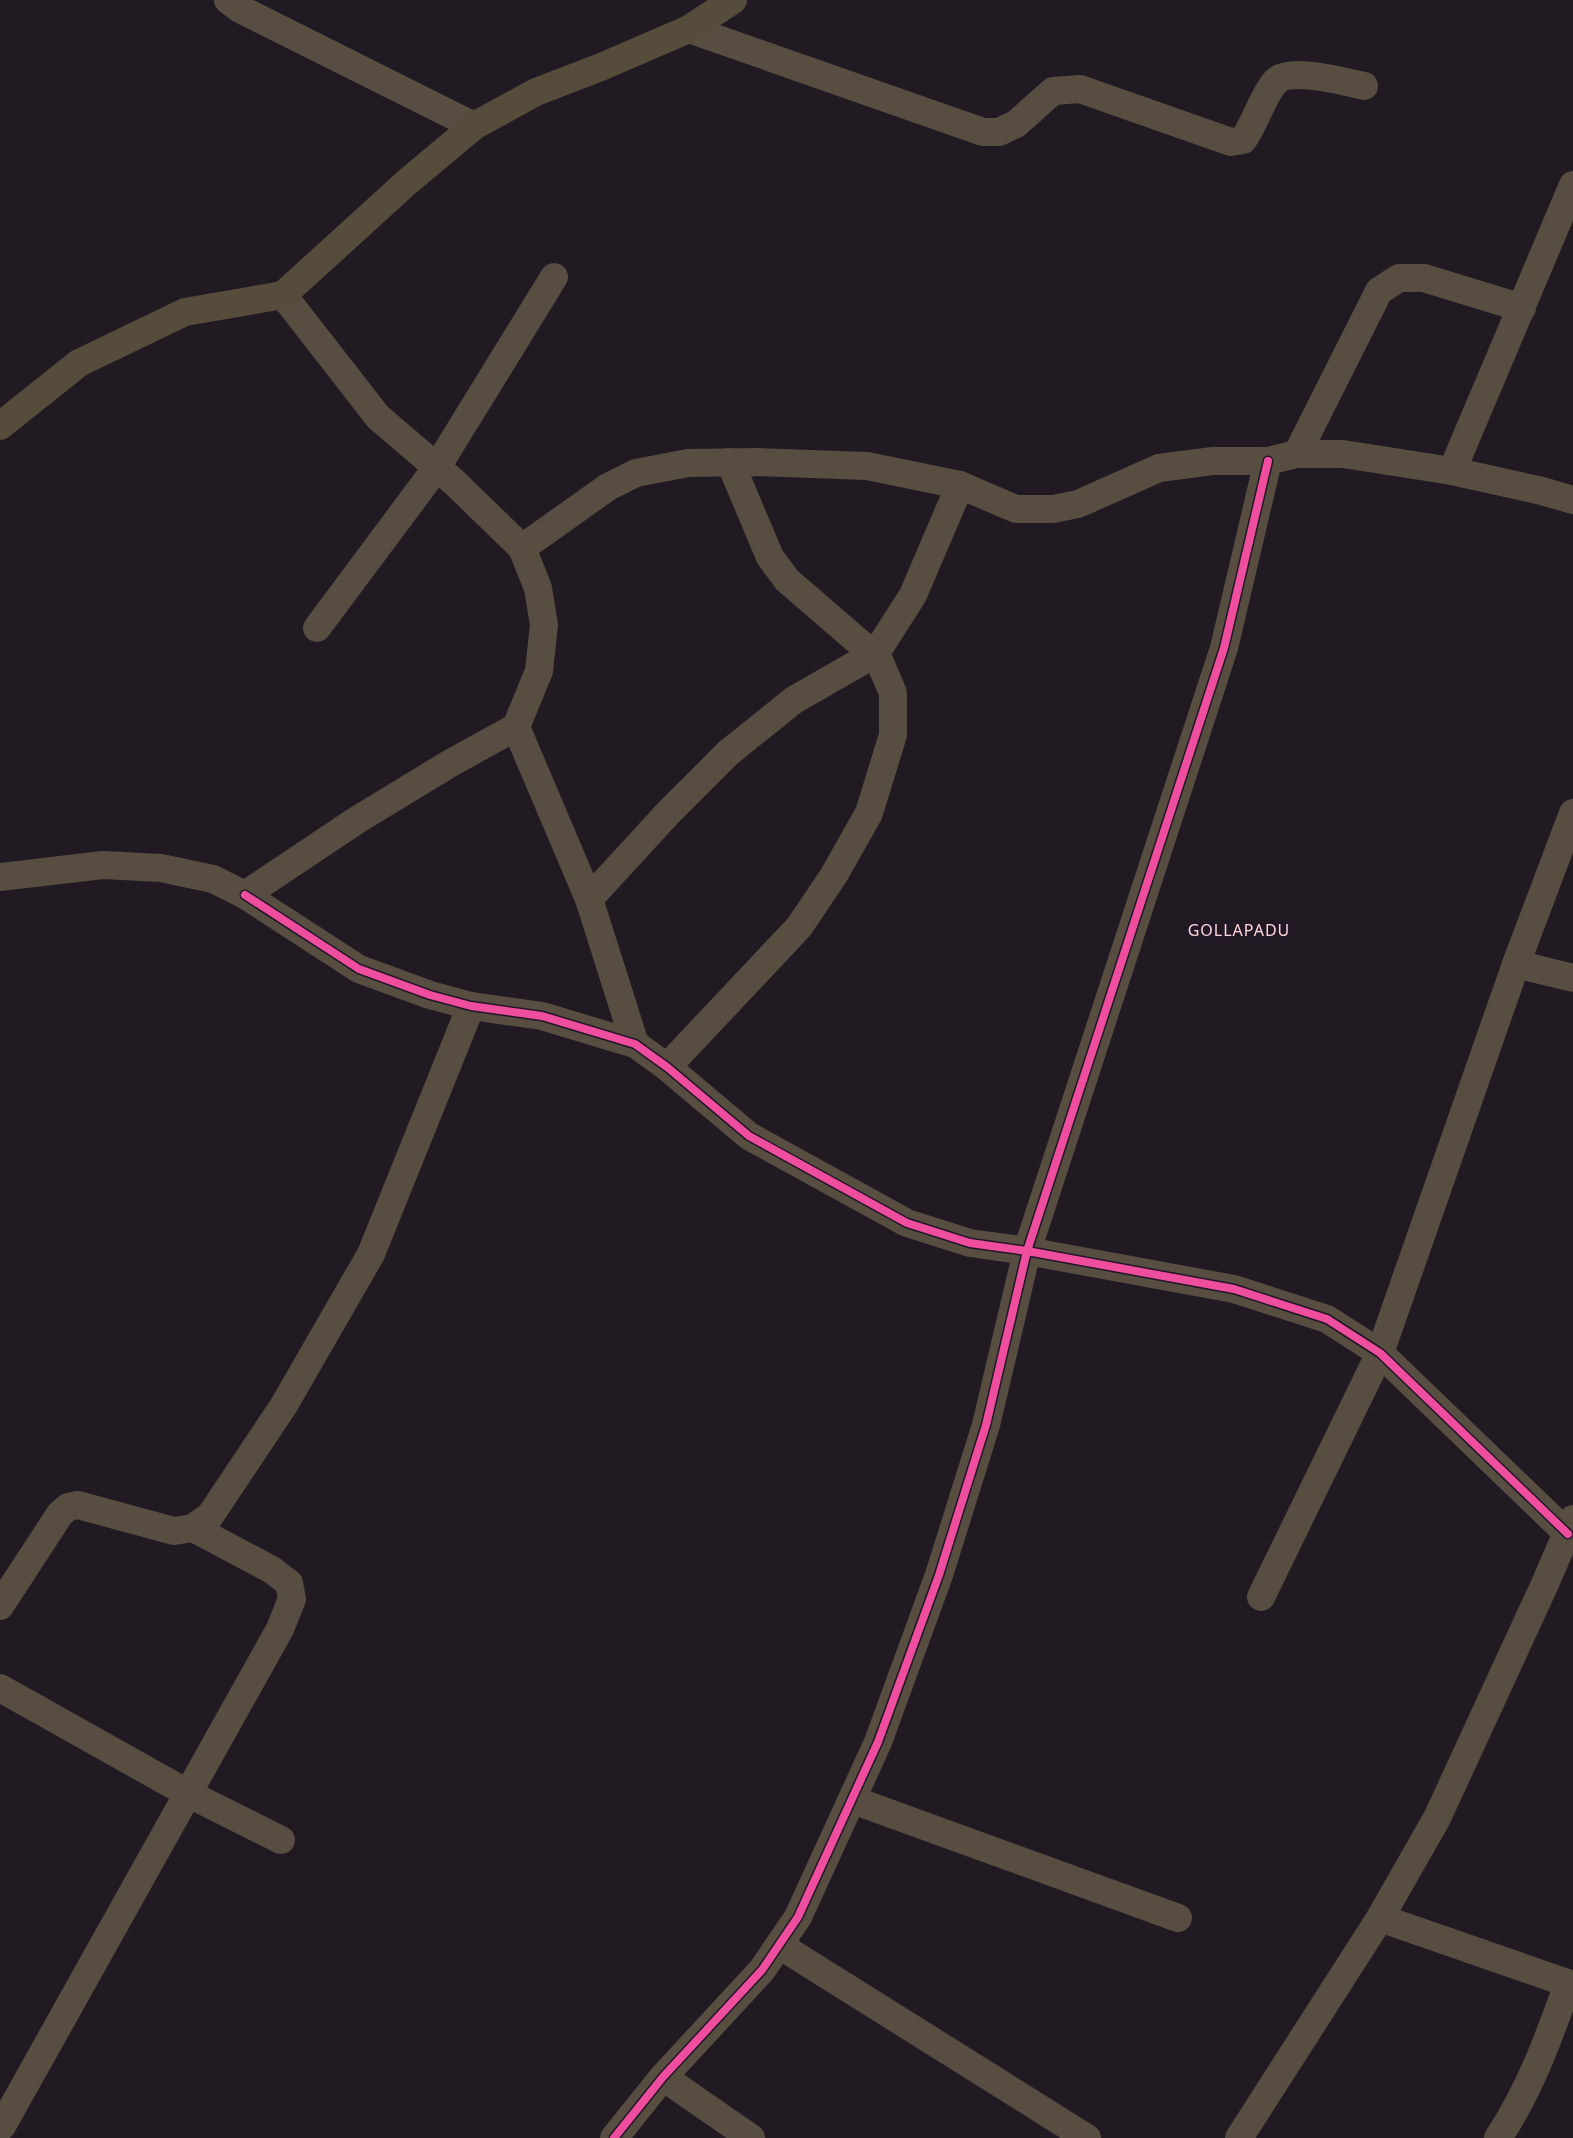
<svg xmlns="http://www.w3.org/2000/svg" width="1573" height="2138" viewBox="0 0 1573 2138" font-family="'Noto Sans',sans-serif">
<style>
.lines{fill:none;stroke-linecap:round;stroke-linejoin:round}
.street{stroke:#574d41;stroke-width:28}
.secondary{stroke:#564c3c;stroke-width:28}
.cycleway-casing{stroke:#221627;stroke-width:11}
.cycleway{stroke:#ef4d9e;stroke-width:8}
.labels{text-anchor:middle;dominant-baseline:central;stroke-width:4.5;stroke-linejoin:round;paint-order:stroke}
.quarter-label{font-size:16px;letter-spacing:1px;fill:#fcd8d8;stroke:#221627}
</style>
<rect width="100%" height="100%" fill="#211a23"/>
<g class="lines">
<g class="street">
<polyline points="228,0 240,9 474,126"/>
<path d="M 689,29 L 983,132 L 999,132 L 1016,124 L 1053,91 L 1080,89 L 1231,142 L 1243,140 C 1256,122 1261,99 1275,82 C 1288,66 1345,82 1364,86"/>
<polyline points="1297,454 1379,291 1399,278 1424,278 1522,308"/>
<polyline points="1452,471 1573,185"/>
<polyline points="522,548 608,487 636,473 688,463 757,462 867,466 960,485 1016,509 1053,509 1078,504 1159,468 1213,461 1268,461 1297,454 1343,454 1452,471 1542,491 1573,500"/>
<polyline points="317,628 437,467 554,277"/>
<polyline points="516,727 589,899 635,1044"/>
<polyline points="0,877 103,865 161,868 213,879 245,895 357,820 449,764 516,727 539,671 544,625 538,588 522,548 454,482 378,417 283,295"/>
<polyline points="245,895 359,969 430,995 471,1006 542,1016 635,1044 667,1067 749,1136 907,1223 970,1243 1027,1251 1234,1289 1327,1319 1380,1353 1568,1534"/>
<polyline points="589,899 669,812 728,753 794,700 876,653 913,595 960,485"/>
<polyline points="1516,964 1573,978"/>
<polyline points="667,1067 799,927 834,875 869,813 893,735 893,693 876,653 861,644 787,580 770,557 730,462"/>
<polyline points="1261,1597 1380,1353 1516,964 1573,813"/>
<polyline points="0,1606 60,1514 68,1507 78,1505 174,1531 193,1528 210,1516 284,1405 371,1254 471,1006"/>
<polyline points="0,1688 189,1794 281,1840"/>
<polyline points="853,1800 1178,1918"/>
<polyline points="1380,1918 1573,1985"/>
<polyline points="779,1945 1087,2138"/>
<polyline points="663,2077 751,2138"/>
<polyline points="2,2126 280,1629 292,1599 289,1583 272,1570 193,1528"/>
<polyline points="614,2138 663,2077 762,1970 779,1945 798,1917 878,1742 939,1575 986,1425 1027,1251 1224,648 1268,461"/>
<polyline points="1239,2138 1380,1918 1437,1818 1544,1586 1573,1519"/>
<path d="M 1498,2138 C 1530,2090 1549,2037 1568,1984"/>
</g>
<polyline class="secondary" points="0,426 79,363 185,312 283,295 406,183 474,126 536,92 601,67 689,29 733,0"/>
<defs>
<g id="cycleway">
<polyline points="245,895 359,969 430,995 471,1006 542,1016 635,1044 667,1067 749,1136 907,1223 970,1243 1027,1251 1234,1289 1327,1319 1380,1353 1568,1534"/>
<polyline points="614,2138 663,2077 762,1970 779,1945 798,1917 878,1742 939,1575 986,1425 1027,1251 1224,648 1268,461"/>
</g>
</defs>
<use href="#cycleway" class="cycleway-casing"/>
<use href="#cycleway" class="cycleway"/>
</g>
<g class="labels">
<g class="quarter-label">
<text x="1239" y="930">GOLLAPADU</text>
</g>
</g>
</svg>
